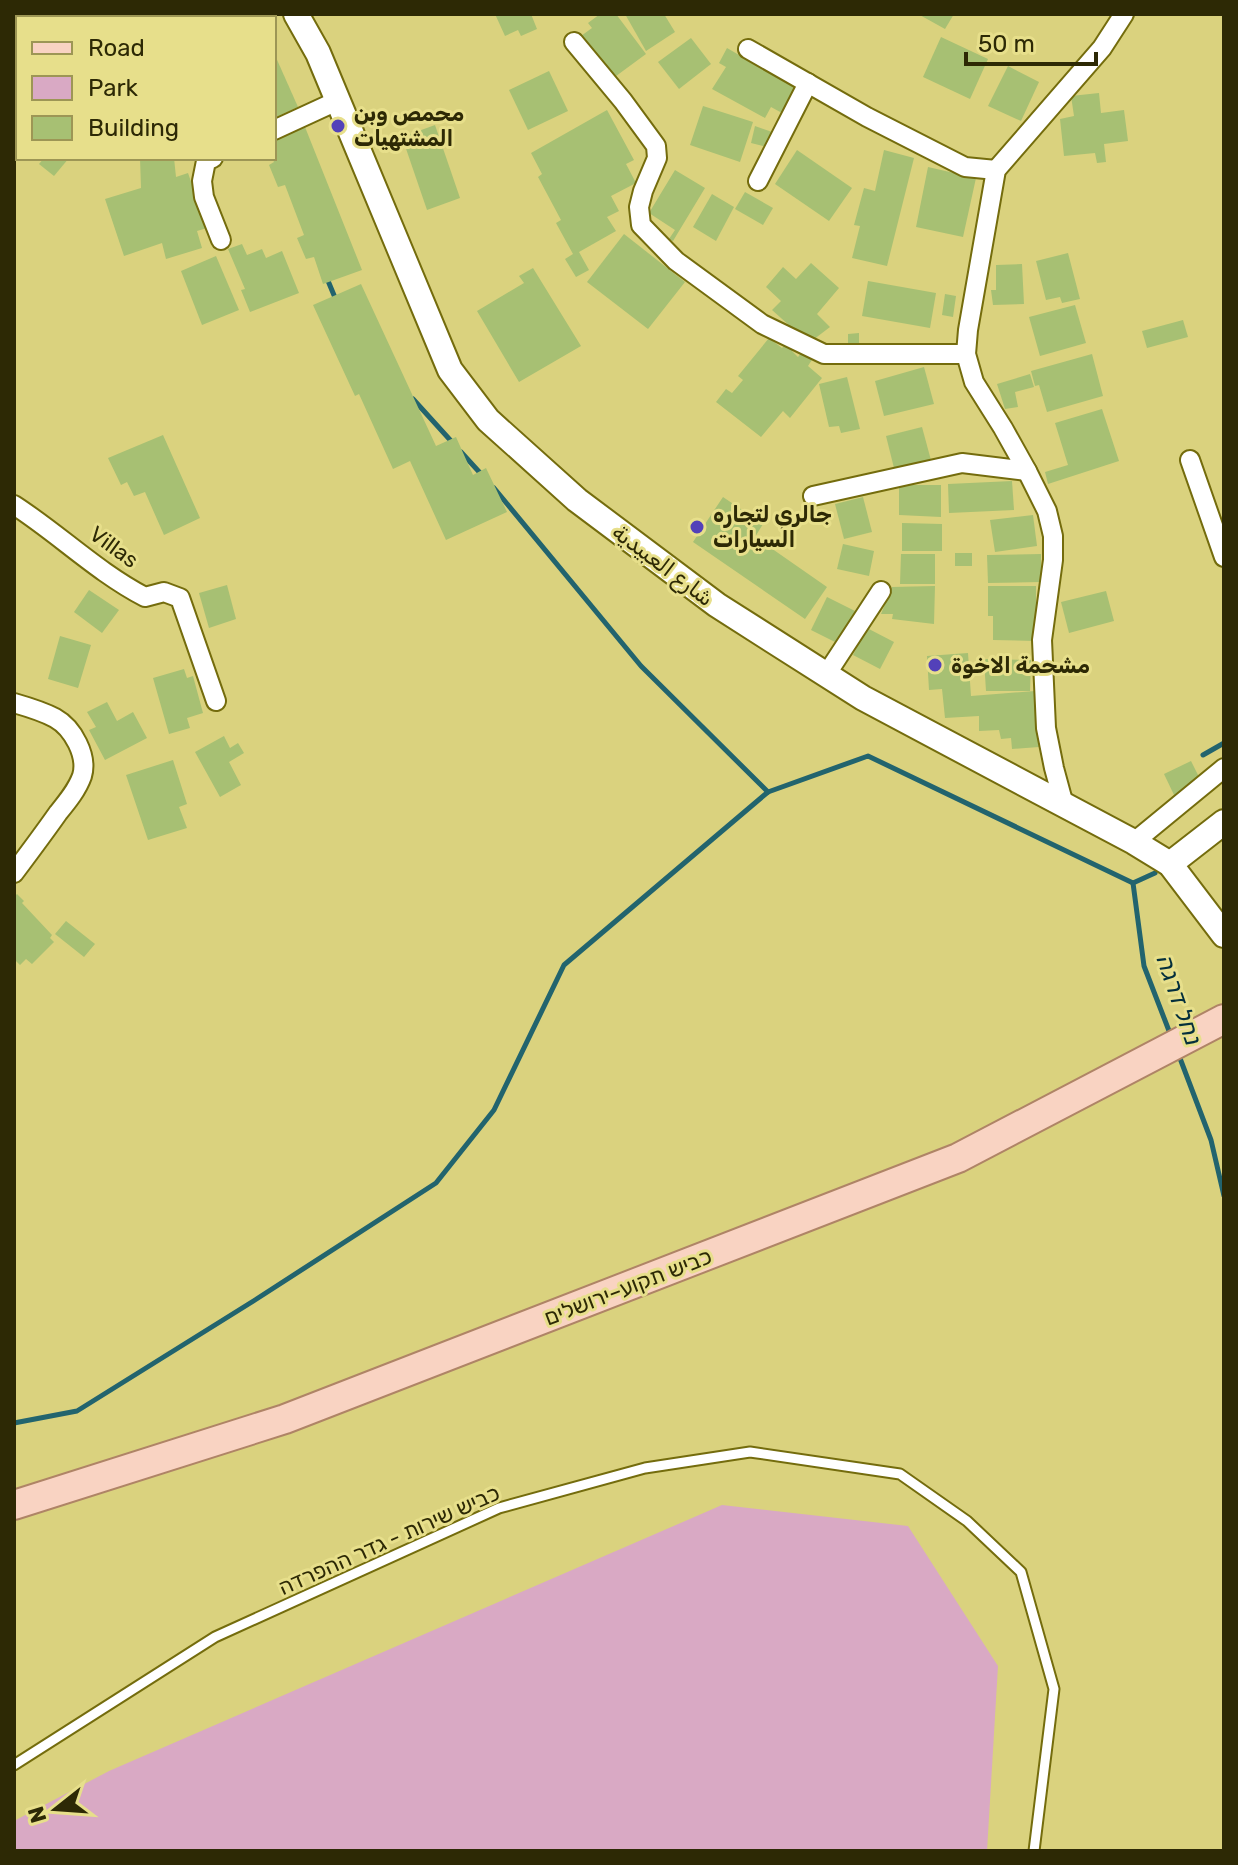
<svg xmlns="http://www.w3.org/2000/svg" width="1238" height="1865" viewBox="0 0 1238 1865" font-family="Rubik,Vazirmatn,Heebo,sans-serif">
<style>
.green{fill:#d9a9c4}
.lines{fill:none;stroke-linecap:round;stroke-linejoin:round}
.stream{stroke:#22646e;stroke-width:5}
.building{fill:#a7c073}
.lane-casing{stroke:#746c0d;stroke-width:13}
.street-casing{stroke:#746c0d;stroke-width:22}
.secondary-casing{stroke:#746c0d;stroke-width:28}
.primary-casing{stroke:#af8466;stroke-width:32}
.lane{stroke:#fff;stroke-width:9}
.street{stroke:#fff;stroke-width:18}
.secondary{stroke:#fff;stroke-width:24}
.primary{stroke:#f9d3c2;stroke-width:28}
.poi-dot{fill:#5341b9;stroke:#e7df8b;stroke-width:3}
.labels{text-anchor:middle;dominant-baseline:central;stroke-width:6;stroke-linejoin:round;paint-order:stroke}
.poi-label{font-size:22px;font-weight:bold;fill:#2d2905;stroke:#e7df8b;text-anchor:start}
.street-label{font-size:22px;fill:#2d2905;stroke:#e7df8b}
.water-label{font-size:24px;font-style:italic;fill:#042f3c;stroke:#e7df8b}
</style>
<rect width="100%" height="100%" fill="#dad27e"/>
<polygon class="green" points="722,1505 908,1526 998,1666 987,1851 14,1851 14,1821 109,1771"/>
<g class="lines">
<g class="stream">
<polyline points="326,276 336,300"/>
<polyline points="413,399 452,442"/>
<polyline points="461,452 482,475"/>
<polyline points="494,488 641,666 768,792"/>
<polyline points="1203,755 1224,743"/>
<polyline points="1155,873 1133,883 1144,966 1171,1036"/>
<polyline points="1178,1053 1211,1140 1224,1196"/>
<polyline points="14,1423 77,1411 255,1300 436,1183 494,1110 564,965 768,792 868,756 1133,883"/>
</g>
</g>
<g class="building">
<polygon points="129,14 171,14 172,18 128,18 127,15"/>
<polygon points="196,14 235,14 227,18 198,18"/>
<polygon points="495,14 531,14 537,29 521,36 518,30 505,36"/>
<polygon points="600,14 616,14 646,54 612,79 581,36 592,28 588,23"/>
<polygon points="625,14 664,14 675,32 646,51"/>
<polygon points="918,14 954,14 945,29"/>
<polygon points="941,37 988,59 970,99 923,77"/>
<polygon points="691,38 711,64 679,89 658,62"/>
<polygon points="727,48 796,88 782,113 771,107 765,118 712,89 726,67 719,63"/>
<polygon points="274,53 298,107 274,118"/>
<polygon points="1008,66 1039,82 1021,121 988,106"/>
<polygon points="549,71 568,111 528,130 509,90"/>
<polygon points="18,74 18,103 14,104 14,75"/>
<polygon points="1099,93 1101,113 1124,110 1128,141 1104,144 1106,162 1097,163 1095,153 1064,156 1060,119 1074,116 1071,96"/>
<polygon points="703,106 753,122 740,162 690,145"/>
<polygon points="18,107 18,144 14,144 14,108"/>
<polygon points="607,110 634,160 626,164 636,183 611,196 619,211 607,217 616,231 579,252 589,270 576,277 565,259 573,254 556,223 561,220 538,177 542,174 531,153"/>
<polygon points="303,122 362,270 323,284 314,257 306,259 297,238 304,235 285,185 278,187 269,165 274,162 272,158 274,158 274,134"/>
<polygon points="435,125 460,198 427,210 402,137"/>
<polygon points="755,126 772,132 767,147 751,143"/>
<polygon points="797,150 852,188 829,221 775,184"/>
<polygon points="884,150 914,158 887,266 852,258 860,226 854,225 864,188 875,191"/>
<polygon points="44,158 69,158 54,176 39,164"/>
<polygon points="140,158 174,158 176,177 188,173 207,228 197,231 202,248 166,259 162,243 124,256 105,199 141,188"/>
<polygon points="928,167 976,178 963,237 916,227"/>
<polygon points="675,170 705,188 673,241 669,239 675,230 649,213"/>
<polygon points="745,192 773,208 763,225 735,209"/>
<polygon points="712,194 734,207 716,241 693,227"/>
<polygon points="624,234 685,282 648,329 587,282"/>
<polygon points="242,244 247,255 262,249 266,258 282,251 299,293 250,312 241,290 245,289 228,249"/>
<polygon points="1068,253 1080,299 1062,303 1060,297 1046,300 1036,261"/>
<polygon points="216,256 239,310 202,325 181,271"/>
<polygon points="811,263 839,288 817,314 830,327 809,343 772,310 781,301 766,287 783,267 796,279"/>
<polygon points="1022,264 1024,304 993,305 991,290 996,290 996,265"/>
<polygon points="533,268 581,346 519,382 477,311 524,283 519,276"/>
<polygon points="868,281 936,293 930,328 862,316"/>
<polygon points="361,284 436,446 456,437 473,475 486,468 507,512 446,540 410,461 393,469 359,394 355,396 313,305"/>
<polygon points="945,294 956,296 953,317 942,315"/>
<polygon points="1075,305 1086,343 1040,356 1029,317"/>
<polygon points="1183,320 1188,337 1147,348 1142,331"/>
<polygon points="859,333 859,344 848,345 848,334"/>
<polygon points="769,338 782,348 790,339 797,345 792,351 798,357 806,347 815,355 808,366 822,378 790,418 783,411 761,437 716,402 726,389 732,393 743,380 738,376"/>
<polygon points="1092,354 1103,396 1047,412 1039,385 1035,386 1031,371"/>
<polygon points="924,367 934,404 884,416 875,381"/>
<polygon points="1030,374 1034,387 1015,392 1018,407 1005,409 997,384"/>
<polygon points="847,377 860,429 841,433 839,426 829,427 819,384"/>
<polygon points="1102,409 1119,461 1048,484 1045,472 1068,465 1055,423"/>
<polygon points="922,427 932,464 895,472 886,436"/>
<polygon points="163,435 200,518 164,535 145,492 134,496 127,482 121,485 108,458"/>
<polygon points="1012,481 1014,510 949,513 948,484"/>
<polygon points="899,485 941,485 941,517 899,515"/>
<polygon points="723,497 763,524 755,537 827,587 805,619 693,542"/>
<polygon points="863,497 872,532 844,539 835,504"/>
<polygon points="1033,515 1037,546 995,552 990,520"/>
<polygon points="902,523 942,524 942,551 902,551"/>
<polygon points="843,544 874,551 869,576 837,569"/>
<rect x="955" y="553" width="17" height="13"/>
<polygon points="901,554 935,554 935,584 900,584"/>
<polygon points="1041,554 1041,582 988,583 987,555"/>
<polygon points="227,585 236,619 209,628 199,593"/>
<polygon points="935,586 934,624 892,619 893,614 881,614 892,587"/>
<polygon points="988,586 1036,586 1036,641 993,640 993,616 988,616"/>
<polygon points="89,590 119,610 102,633 74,612"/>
<polygon points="1106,591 1114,621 1069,633 1061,602"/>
<polygon points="827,597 855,611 839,644 811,630"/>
<polygon points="867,628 894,642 880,669 853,655"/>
<polygon points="60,636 91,645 78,688 48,679"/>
<polygon points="968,653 971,696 1035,691 1039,747 1012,749 1011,738 1001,739 999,730 979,731 979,716 945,718 942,689 929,690 927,656"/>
<polygon points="984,659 1031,660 1030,691 986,691"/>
<polygon points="184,669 187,678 193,676 203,713 187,718 190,728 169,734 153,678"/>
<polygon points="107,702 117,721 133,712 147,738 105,760 89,730 96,727 87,712"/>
<polygon points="224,736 230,748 238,743 244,753 229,762 241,785 220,797 195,752"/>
<polygon points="173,760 187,804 179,807 187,828 148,840 126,775"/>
<polygon points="1191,761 1202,783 1175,797 1164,774"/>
<polygon points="17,894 24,901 22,903 52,935 50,938 54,942 32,964 26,959 20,965 14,959 14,897"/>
<polygon points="66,921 95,944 84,957 55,934"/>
</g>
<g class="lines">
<defs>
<polyline id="lane" points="14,1765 215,1637 499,1508 645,1468 750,1452 900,1474 967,1521 1021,1572 1054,1689 1034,1851"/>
<g id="street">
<polyline points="100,18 105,14"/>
<polyline points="574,42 623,101 656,146 657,158 643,191 639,207 641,225 676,261 762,324 824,354 966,354"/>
<polyline points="748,49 867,117 965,167 996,170"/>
<polyline points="274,130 337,101"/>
<polyline points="213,158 206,161 202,181 204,197 221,240"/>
<polyline points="758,181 808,83"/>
<polyline points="1190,460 1224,557"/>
<polyline points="813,496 962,463 1027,471"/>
<path d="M 14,505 C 59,534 97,572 145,597 L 164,592 L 180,598 L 216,701"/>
<polyline points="826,675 881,591"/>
<path d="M 14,703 C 28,707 42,711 55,718 C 73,728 88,756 82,776 C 77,790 67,802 58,813 C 44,833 29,853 14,873"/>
<polyline points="1064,805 1054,768 1046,728 1042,640 1053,560 1053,536 1047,511 1027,471 1003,428 974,382 966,354 968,330 996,170 1102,48 1124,14"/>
<polyline points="1134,842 1224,768"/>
</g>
<g id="secondary">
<polyline points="296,14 318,53 450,370 488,420 577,500 717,605 863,698 1134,842 1170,864 1224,935"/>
<polyline points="1170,864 1224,822"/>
</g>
<polyline id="primary" points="14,1505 285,1419 958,1158 1224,1019"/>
</defs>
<use href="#lane" class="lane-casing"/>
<use href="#street" class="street-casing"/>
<use href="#secondary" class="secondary-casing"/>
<use href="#primary" class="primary-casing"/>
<use href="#lane" class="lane"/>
<use href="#street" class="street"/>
<use href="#secondary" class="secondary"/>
<use href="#primary" class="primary"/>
</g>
<g class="poi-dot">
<circle cx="338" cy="126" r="8"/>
<circle cx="697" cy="527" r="8"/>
<circle cx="935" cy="665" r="8"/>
</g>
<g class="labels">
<g class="poi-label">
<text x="354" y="113">محمص وبن<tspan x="354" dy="25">المشتهيات</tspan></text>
<text x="713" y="514">جالري لتجاره<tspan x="713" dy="25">السيارات</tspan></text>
<text x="951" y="665">مشحمة الاخوة</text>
</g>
<g class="street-label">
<text transform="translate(114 547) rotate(36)">Villas</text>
<text transform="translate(663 565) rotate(37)">شارع العبيدية</text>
<text transform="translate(628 1287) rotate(-21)">כביש תקוע–ירושלים</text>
<text transform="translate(389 1540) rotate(-24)">כביש שירות - גדר ההפרדה</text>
</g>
<g class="water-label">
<text transform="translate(1179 1000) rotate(71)">נחל דרגה</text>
</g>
</g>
<rect width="1238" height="1865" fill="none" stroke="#2d2905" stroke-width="32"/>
<rect x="16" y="16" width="260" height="144" fill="#e7df8b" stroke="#9d9655" stroke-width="2"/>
<rect x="32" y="42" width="40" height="12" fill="#f9d3c2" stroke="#9d9655" stroke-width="2"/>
<text x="88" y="56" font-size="24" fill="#2d2905">Road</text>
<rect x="32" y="76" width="40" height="24" fill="#d9a9c4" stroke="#9d9655" stroke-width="2"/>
<text x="88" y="96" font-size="24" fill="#2d2905">Park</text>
<rect x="32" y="116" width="40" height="24" fill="#a7c073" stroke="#9d9655" stroke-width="2"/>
<text x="88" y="136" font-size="24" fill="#2d2905">Building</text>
<g transform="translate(56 1809) rotate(253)" stroke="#e7df8b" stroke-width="6" paint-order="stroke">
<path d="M0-6L14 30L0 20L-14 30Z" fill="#2d2905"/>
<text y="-12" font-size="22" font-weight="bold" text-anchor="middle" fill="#2d2905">N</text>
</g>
<path d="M966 52v12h130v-12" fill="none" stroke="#2d2905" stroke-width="4"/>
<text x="978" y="52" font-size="24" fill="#2d2905" stroke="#e7df8b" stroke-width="6" paint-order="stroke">50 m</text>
</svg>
